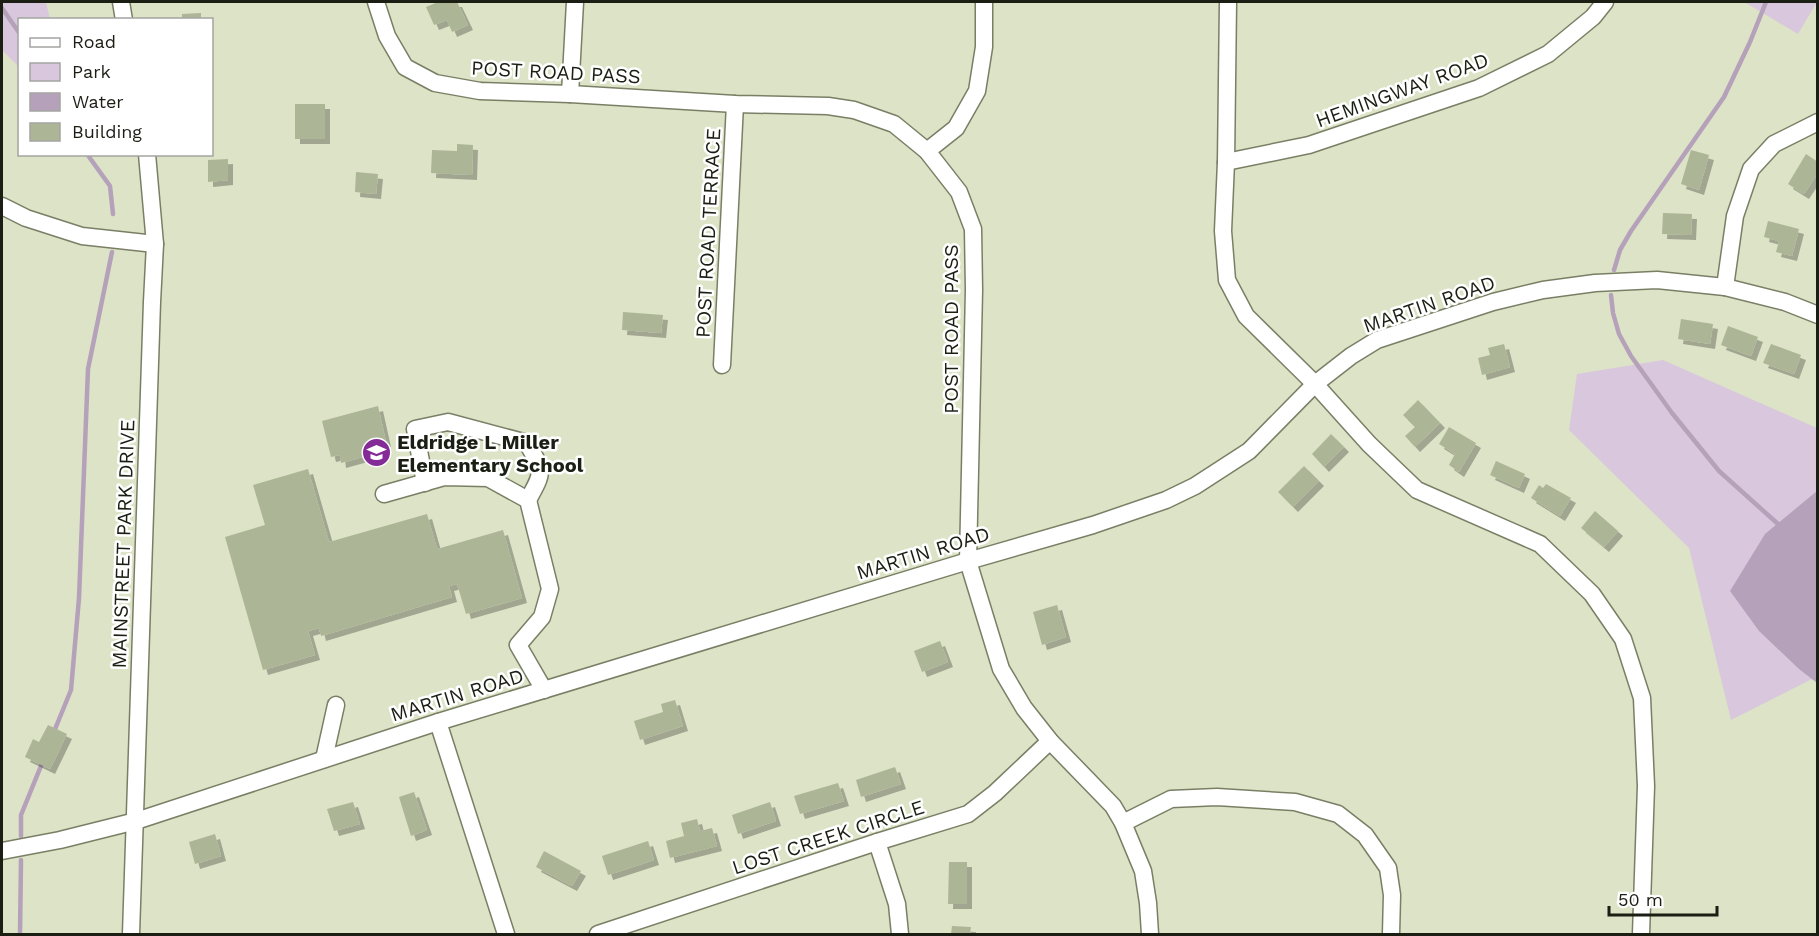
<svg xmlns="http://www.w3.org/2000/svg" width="1819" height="936" viewBox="0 0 1819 936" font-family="'Work Sans',sans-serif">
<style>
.green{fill:#d9c8dd}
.water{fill:#b5a1ba}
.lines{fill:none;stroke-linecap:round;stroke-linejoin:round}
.stream{stroke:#b5a1ba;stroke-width:4.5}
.building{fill:#adb597;filter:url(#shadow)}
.minor-casing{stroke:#797f65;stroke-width:19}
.minor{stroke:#fff;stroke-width:16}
.labels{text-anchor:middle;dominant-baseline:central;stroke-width:5;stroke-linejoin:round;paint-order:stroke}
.street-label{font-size:20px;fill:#1b1e13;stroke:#fff}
.poi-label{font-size:20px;font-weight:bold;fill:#1b1e13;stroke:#fff;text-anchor:start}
</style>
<defs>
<filter id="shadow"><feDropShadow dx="5" dy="5" stdDeviation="0" flood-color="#0004"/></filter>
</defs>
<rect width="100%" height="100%" fill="#dce3c6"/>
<g class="green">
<polygon points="2,2 46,2 50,19 20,20 19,67 2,50"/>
<polygon points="1744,2 1817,2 1798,34"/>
<polygon points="1663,360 1817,428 1817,682 1812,679 1731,720 1689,548 1569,430 1577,374"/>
</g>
<polygon class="water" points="1817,491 1817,683 1799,669 1759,631 1730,591 1765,534"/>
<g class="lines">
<g class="stream">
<polyline points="2,8 20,34"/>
<polyline points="87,154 110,186 113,214"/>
<polyline points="1614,270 1620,250 1631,231 1724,97 1750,42 1766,2"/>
<polyline points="1611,295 1613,313 1619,334 1631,356 1672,413 1719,471 1778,524"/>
<polyline points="53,734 71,690 79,598 88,369 112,252"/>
<polyline points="21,836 21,815 43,761"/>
<polyline points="20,934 21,860"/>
</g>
</g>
<g class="building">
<polygon points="438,2 457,2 468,25 452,32 447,20 434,25 426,7"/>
<polygon points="201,13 201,20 182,20 182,14"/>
<rect x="295" y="104" width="30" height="35"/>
<polygon points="457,144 473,145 472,175 431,173 432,150 457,151"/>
<polygon points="1691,150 1709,155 1699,190 1681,184"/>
<polygon points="1806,154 1818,162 1818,173 1804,194 1788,184"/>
<polygon points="228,159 228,180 208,182 208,160"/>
<polygon points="356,172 378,174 376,194 355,192"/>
<polygon points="1663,213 1692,214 1691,235 1662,234"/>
<polygon points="1768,221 1799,229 1792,256 1776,252 1779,241 1764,237"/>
<polygon points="623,312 663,315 661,333 622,330"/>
<polygon points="1681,319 1713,324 1710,344 1678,339"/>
<polygon points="1728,326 1758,337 1751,356 1721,345"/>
<polygon points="1504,344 1510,367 1482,375 1478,358 1490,355 1488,348"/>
<polygon points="1771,344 1801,355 1794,374 1763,363"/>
<polygon points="1418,400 1440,423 1415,447 1405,436 1415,427 1403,415"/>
<polygon points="378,406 386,442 380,443 381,452 341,463 340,455 331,457 322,421"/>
<polygon points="1449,427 1476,443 1459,472 1449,465 1455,454 1439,444"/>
<polygon points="1331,434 1344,447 1324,467 1312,454"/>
<polygon points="1496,461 1525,474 1519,488 1490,475"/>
<polygon points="1304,466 1319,481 1293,507 1278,492"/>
<polygon points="308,469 329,542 427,514 437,549 503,530 522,598 466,614 457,584 449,586 452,597 321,636 319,628 308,631 315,655 263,670 225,537 265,525 253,485"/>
<polygon points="1546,484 1571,498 1560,516 1531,498 1539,485 1543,488"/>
<polygon points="1595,511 1618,531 1604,547 1581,528"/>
<polygon points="1057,605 1066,637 1042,645 1033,612"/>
<polygon points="940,641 948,662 922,672 914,651"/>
<polygon points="675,700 683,726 640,740 634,721 663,712 661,704"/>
<polygon points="48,725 67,734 50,769 25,757 33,739 39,742"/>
<polygon points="895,767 901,784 861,797 856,780"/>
<polygon points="838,783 844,801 800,814 794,796"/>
<polygon points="414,792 427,830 411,836 399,797"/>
<polygon points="353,802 360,824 334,831 327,809"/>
<polygon points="770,802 776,821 738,834 732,815"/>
<polygon points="697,819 700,831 712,828 717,846 670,858 666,841 684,836 681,823"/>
<polygon points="215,834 221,856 195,864 189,842"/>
<polygon points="648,841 654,860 608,875 602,856"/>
<polygon points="544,851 581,871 572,886 536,867"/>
<polygon points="949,862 967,862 967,904 948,904"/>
<polygon points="952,926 971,927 970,934 951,934"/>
</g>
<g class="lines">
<defs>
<g id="minor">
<polyline points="121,2 124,20"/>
<polyline points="376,2 387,36 405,67 435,83 480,91 570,94 735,104 828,106 854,110 894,124 927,151 959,192 973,229 974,290 968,561 1001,669 1024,708 1050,741 1113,806 1123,823 1143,871 1148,903 1150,934"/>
<polyline points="1228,2 1226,162 1223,231 1227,280 1246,316 1315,384 1369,444 1417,490 1540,544 1592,594 1623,639 1642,698 1646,786 1641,934"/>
<polyline points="570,94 575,2"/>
<polyline points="927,151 956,128 977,91 984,47 984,2"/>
<polyline points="1226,162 1309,145 1479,88 1548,54 1593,17 1605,2"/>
<polyline points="2,206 26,218 82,236 155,244"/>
<polyline points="1725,287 1735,216 1751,169 1774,144 1818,122"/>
<polyline points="722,365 735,104"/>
<path d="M 425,483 L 415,429 L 448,422 L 527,443 C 544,472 544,471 528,500"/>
<polyline points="384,494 444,477 488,478 528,500 550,589 542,617 518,645 544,690"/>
<polyline points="438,722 506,934"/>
<polyline points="324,759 336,705"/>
<polyline points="1123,823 1171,799 1217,797 1295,802 1338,814 1365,835 1388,868 1392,895 1391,934"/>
<polyline points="877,842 897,904 900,934"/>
<polyline points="2,851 60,840 136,821 438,722 968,561 1093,525 1166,500 1195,486 1249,451 1315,384 1351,356 1377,340 1493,302 1543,290 1595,283 1657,280 1725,287 1785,302 1818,315"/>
<polyline points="131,934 152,302 155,244 147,154"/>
<polyline points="598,934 877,842 968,814 995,793 1050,741"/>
</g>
</defs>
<use href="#minor" class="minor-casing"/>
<use href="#minor" class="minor"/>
</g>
<defs>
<symbol id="school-disc" viewBox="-11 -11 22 22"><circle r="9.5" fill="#852b98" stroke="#fff"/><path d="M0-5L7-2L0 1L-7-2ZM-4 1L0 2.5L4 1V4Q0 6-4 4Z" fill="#fff"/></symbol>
</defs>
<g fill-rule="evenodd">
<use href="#school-disc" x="360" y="436" width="33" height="33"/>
</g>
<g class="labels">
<g class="street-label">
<text transform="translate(556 72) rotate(3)">POST ROAD PASS</text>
<text transform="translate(1402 90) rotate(-20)">HEMINGWAY ROAD</text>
<text transform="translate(708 233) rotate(-87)">POST ROAD TERRACE</text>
<text transform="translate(1429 304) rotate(-19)">MARTIN ROAD</text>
<text transform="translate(951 329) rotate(-90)">POST ROAD PASS</text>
<text transform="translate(123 544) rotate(-88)">MAINSTREET PARK DRIVE</text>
<text transform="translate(923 553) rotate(-17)">MARTIN ROAD</text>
<text transform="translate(457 695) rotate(-17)">MARTIN ROAD</text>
<text transform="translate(828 837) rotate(-18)">LOST CREEK CIRCLE</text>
</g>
<g class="poi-label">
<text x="397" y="442">Eldridge L Miller<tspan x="397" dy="23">Elementary School</tspan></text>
</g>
</g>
<rect width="1819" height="936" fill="none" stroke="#1b1e13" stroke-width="6"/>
<rect x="18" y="18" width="195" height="138" fill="#ffffff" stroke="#a4a5a1" stroke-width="1.5"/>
<rect x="30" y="38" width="30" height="9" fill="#ffffff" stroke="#a4a5a1" stroke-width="1.5"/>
<text x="72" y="48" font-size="18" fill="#1b1e13">Road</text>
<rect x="30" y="63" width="30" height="18" fill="#d9c8dd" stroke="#a4a5a1" stroke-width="1.5"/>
<text x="72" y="78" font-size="18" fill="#1b1e13">Park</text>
<rect x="30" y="93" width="30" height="18" fill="#b5a1ba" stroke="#a4a5a1" stroke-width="1.5"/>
<text x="72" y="108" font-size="18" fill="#1b1e13">Water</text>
<rect x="30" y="123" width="30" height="18" fill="#adb597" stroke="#a4a5a1" stroke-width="1.5"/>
<text x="72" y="138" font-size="18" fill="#1b1e13">Building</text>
<path d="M1609 906v9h108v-9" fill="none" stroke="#1b1e13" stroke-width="3"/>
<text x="1618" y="906" font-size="18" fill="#1b1e13" stroke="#ffffff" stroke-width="4.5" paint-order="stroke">50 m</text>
</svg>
